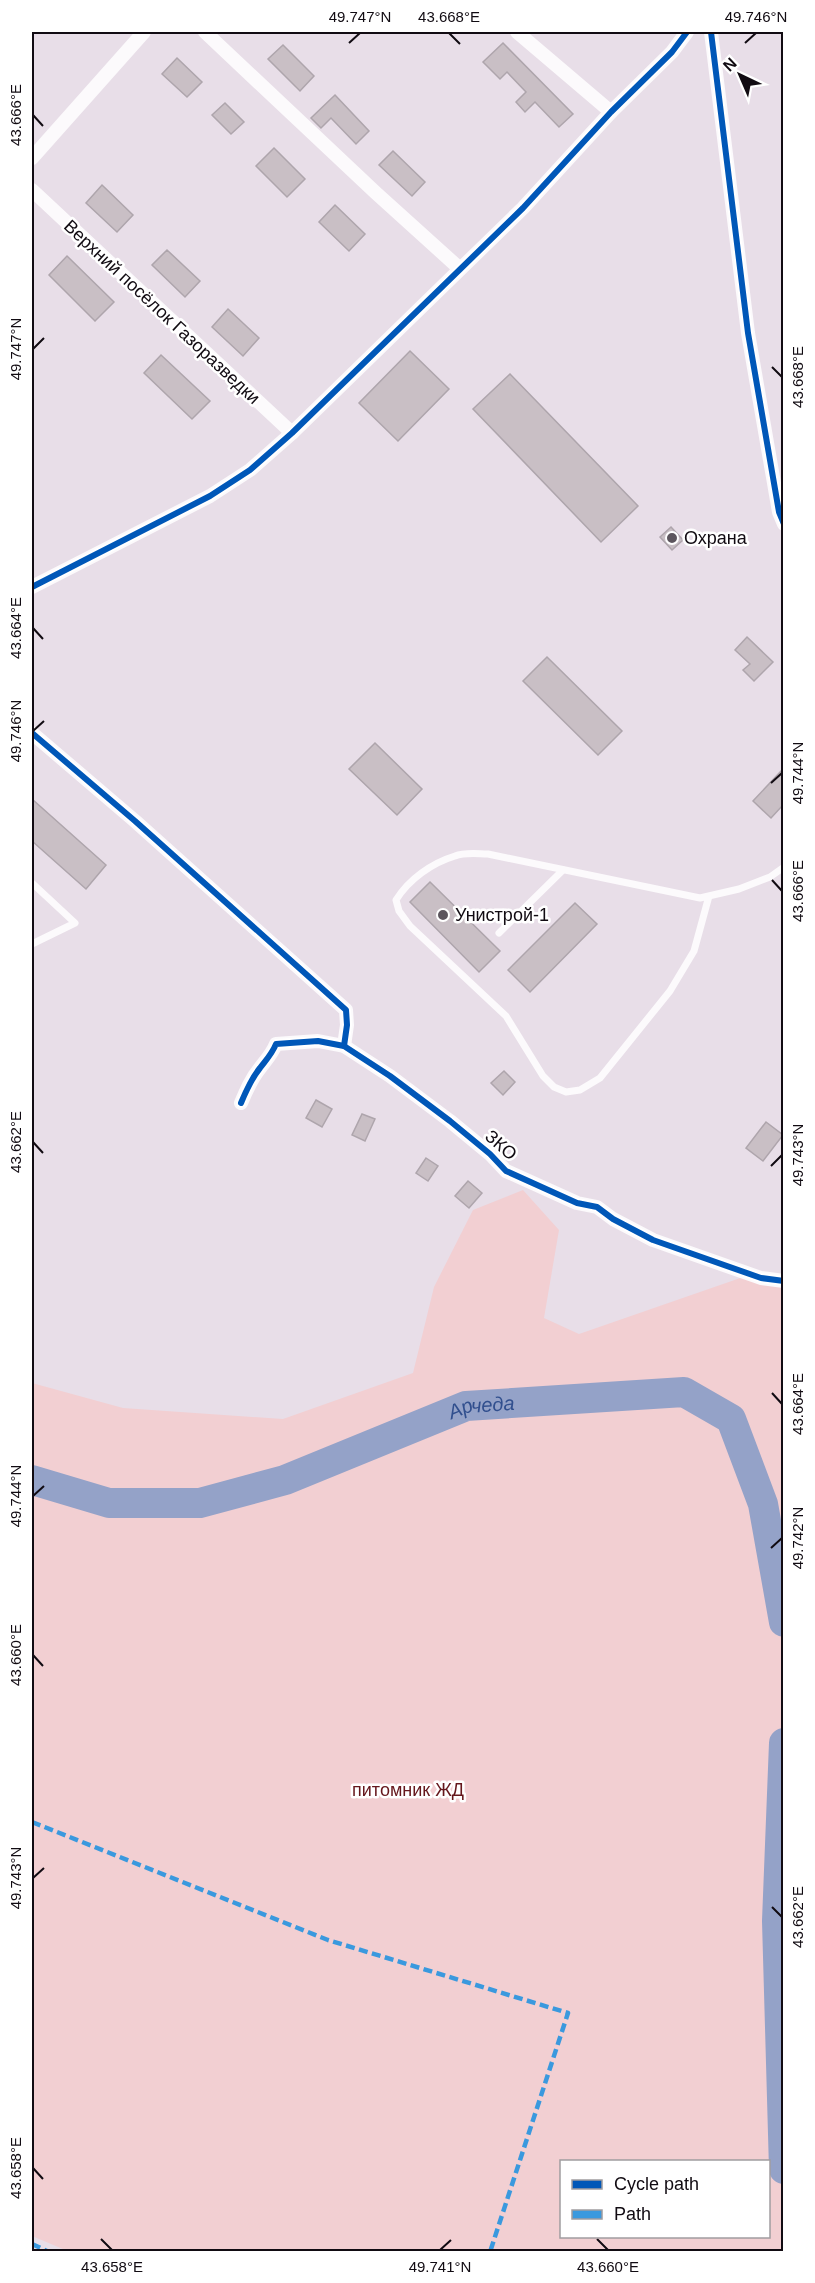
<svg xmlns="http://www.w3.org/2000/svg" width="815" height="2283" viewBox="0 0 815 2283" font-family="Arial,sans-serif">
<style>
.green{fill:#f2cfd2;fill-rule:evenodd}
.lines{fill:none;stroke-linecap:round;stroke-linejoin:round}
.river{stroke:#94a2c8;stroke-width:30}
.building{fill:#c9bfc5;stroke:#aea5ac;stroke-width:1.5}
.lane{stroke:#fcfafc;stroke-width:7}
.street{stroke:#fcfafc;stroke-width:14}
.quiet{stroke:#3a99de;stroke-width:4.5;stroke-dasharray:9 4.5;stroke-linecap:butt}
.cycleway-casing{stroke:#fff;stroke-width:10}
.cycleway{stroke:#0057b8;stroke-width:6}
.ticks{fill:none;stroke:#110b12;stroke-width:2}
.poi-dot{fill:#5c555d;stroke:#fff;stroke-width:2}
.labels{text-anchor:middle;dominant-baseline:central;stroke-width:5;stroke-linejoin:round;paint-order:stroke}
.street-label{font-size:18px;fill:#110b12;stroke:#fff}
.poi-label{font-size:18px;fill:#110b12;stroke:#fff;text-anchor:start}
.park-label{font-size:18px;fill:#65171c;stroke:#fff}
.water-label{font-size:20px;font-style:italic;fill:#314f8e;stroke:#fff}
.neatline{fill:none;stroke:#110b12;stroke-width:2}
.ticks-label{font-size:15px;text-anchor:middle;fill:#110b12}
</style>
<rect width="100%" height="100%" fill="#e8dee8"/>
<path class="green" d="M 523,1190 L 559,1230 L 544,1318 L 579,1334 L 749,1275 L 783,1276 L 783,2251 L 70,2252 L 32,2236 L 32,1383 L 123,1408 L 283,1419 L 413,1373 L 434,1287 L 473,1210 ZM 562,2162 L 768,2162 L 768,2236 L 562,2236 Z"/>
<g class="lines">
<g class="river">
<path id="s1" d="M 32,1480 L 109,1503 L 200,1503 L 285,1480 L 466,1406 L 684,1392 L 731,1419 L 763,1504 L 784,1622"/>
<polyline points="784,1743 777,1921 784,2169"/>
</g>
</g>
<g class="building">
<polygon points="503,43 573,114 559,127 535,102 525,112 516,102 526,92 507,72 500,79 483,62"/>
<polygon points="283,45 314,76 300,91 268,59"/>
<polygon points="177,58 202,82 187,97 162,74"/>
<polygon points="335,95 369,131 356,144 331,118 321,128 311,118"/>
<polygon points="225,103 244,122 231,134 212,115"/>
<polygon points="274,148 305,179 287,197 256,166"/>
<polygon points="393,151 425,182 412,196 379,165"/>
<polygon points="102,185 133,215 117,232 86,203"/>
<polygon points="335,205 365,234 349,251 319,222"/>
<polygon points="167,250 200,281 185,297 152,265"/>
<polygon points="67,256 114,302 95,321 49,275"/>
<polygon points="228,309 259,338 243,356 212,327"/>
<polygon points="410,351 449,389 398,441 359,403"/>
<polygon points="161,355 210,401 192,419 144,373"/>
<polygon points="510,374 638,506 601,542 473,409"/>
<polygon points="671,527 683,540 672,550 660,537"/>
<polygon points="747,637 773,662 754,681 743,670 750,664 735,650"/>
<polygon points="547,657 622,731 598,755 523,681"/>
<polygon points="375,743 422,789 397,815 349,769"/>
<polygon points="783,769 783,805 771,818 753,801"/>
<polygon points="32,799 106,865 86,889 32,841"/>
<polygon points="430,882 500,951 479,972 410,902"/>
<polygon points="575,903 597,924 530,992 508,970"/>
<polygon points="504,1071 515,1082 503,1095 491,1083"/>
<polygon points="316,1100 332,1109 322,1127 306,1118"/>
<polygon points="362,1114 375,1119 365,1141 352,1135"/>
<polygon points="766,1122 783,1135 763,1161 746,1148"/>
<polygon points="426,1158 438,1166 428,1181 416,1173"/>
<polygon points="468,1181 482,1193 469,1208 455,1196"/>
</g>
<g class="lines">
<g class="lane">
<polyline points="32,883 75,923 32,944"/>
<path d="M 709,896 L 694,951 L 670,991 L 600,1078 L 580,1090 L 566,1092 L 554,1087 L 543,1076 L 506,1016 L 410,926 L 399,911 L 396,900 C 409,879 432,863 455,856 C 465,852 478,854 488,854 L 700,898 L 739,889 L 770,877 L 784,867"/>
<polyline points="499,933 563,870"/>
</g>
<g class="street">
<polyline points="205,32 376,193 459,268"/>
<polyline points="517,32 611,112"/>
<polyline points="711,32 748,333 779,512 784,524"/>
<polyline points="32,158 144,32"/>
<polyline points="32,190 292,433"/>
<polyline points="32,587 210,496 250,470 292,433 523,208 611,112 672,52 687,32"/>
<polyline points="32,733 135,821 346,1010 347,1025 344,1046"/>
<path d="M 241,1103 C 246,1091 251,1079 260,1068 C 266,1060 272,1054 276,1044 L 318,1041 L 344,1046 L 390,1076 L 450,1121 L 490,1154 L 506,1171 L 577,1203 L 597,1207 L 613,1219 L 653,1240 L 761,1278 L 784,1281"/>
</g>
<g class="quiet">
<polyline points="32,1822 328,1940 568,2013 490,2252"/>
<polyline points="32,2244 49,2252"/>
</g>
<defs>
<g id="cycleway">
<polyline points="711,32 748,333 779,512 784,524"/>
<polyline points="32,587 210,496 250,470 292,433 523,208 611,112 672,52 687,32"/>
<polyline points="32,733 135,821 346,1010 347,1025 344,1046"/>
<path d="M 241,1103 C 246,1091 251,1079 260,1068 C 266,1060 272,1054 276,1044 L 318,1041 L 344,1046 L 390,1076 L 450,1121 L 490,1154 L 506,1171 L 577,1203 L 597,1207 L 613,1219 L 653,1240 L 761,1278 L 784,1281"/>
</g>
</defs>
<use href="#cycleway" class="cycleway-casing"/>
<use href="#cycleway" class="cycleway"/>
</g>
<path class="ticks" d="M 449,33 L 460,44M 349,43 L 360,33M 745,43 L 756,33M 33,115 L 43,126M 33,349 L 44,338M 772,367 L 782,377M 33,628 L 43,639M 33,731 L 44,721M 771,783 L 782,773M 772,880 L 782,891M 33,1142 L 43,1153M 771,1166 L 782,1155M 772,1393 L 782,1404M 33,1496 L 44,1486M 771,1548 L 782,1538M 33,1655 L 43,1666M 33,1878 L 44,1868M 772,1907 L 782,1917M 33,2168 L 43,2179M 101,2239 L 112,2250M 597,2239 L 608,2250M 440,2250 L 451,2240"/>
<g class="poi-dot">
<circle cx="672" cy="538" r="6"/>
<circle cx="443" cy="915" r="6"/>
</g>
<g class="labels">
<g class="street-label">
<text transform="translate(162 312) rotate(43)">Верхний посёлок Газоразведки</text>
<text transform="translate(501 1145) rotate(41)">ЗКО</text>
</g>
<g class="poi-label">
<text x="684" y="538">Охрана</text>
<text x="455" y="915">Унистрой-1</text>
</g>
<g class="park-label">
<text x="408" y="1790">питомник ЖД</text>
</g>
<g class="water-label">
<text stroke="none"><textPath href="#s1" startOffset="470">Арчеда</textPath></text>
</g>
</g>
<rect width="815" height="2283" fill="none" stroke="#ffffff" stroke-width="66"/>
<rect x="560" y="2160" width="210" height="78" fill="#ffffff" stroke="#a09da0" stroke-width="1.5"/>
<rect x="572" y="2180" width="30" height="9" fill="#0057b8" stroke="#a09da0" stroke-width="1.5"/>
<text x="614" y="2190" font-size="18" fill="#110b12">Cycle path</text>
<rect x="572" y="2210" width="30" height="9" fill="#3a99de" stroke="#a09da0" stroke-width="1.5"/>
<text x="614" y="2220" font-size="18" fill="#110b12">Path</text>
<g transform="translate(740 75) rotate(316)" stroke="#ffffff" stroke-width="4.5" paint-order="stroke">
<path d="M0-4.5L10 22L0 15L-10 22Z" fill="#110b12"/>
<text y="-9" font-size="16" font-weight="bold" text-anchor="middle" fill="#110b12">N</text>
</g>
<rect x="33" y="33" width="749" height="2217" class="neatline"/>
<g class="ticks-label">
<text x="360" y="22">49.747°N</text>
<text x="449" y="22">43.668°E</text>
<text x="756" y="22">49.746°N</text>
<text transform="translate(16 115) rotate(-90)" y="5">43.666°E</text>
<text transform="translate(16 349) rotate(-90)" y="5">49.747°N</text>
<text transform="translate(798 377) rotate(-90)" y="5">43.668°E</text>
<text transform="translate(16 628) rotate(-90)" y="5">43.664°E</text>
<text transform="translate(16 731) rotate(-90)" y="5">49.746°N</text>
<text transform="translate(798 773) rotate(-90)" y="5">49.744°N</text>
<text transform="translate(798 891) rotate(-90)" y="5">43.666°E</text>
<text transform="translate(16 1142) rotate(-90)" y="5">43.662°E</text>
<text transform="translate(798 1155) rotate(-90)" y="5">49.743°N</text>
<text transform="translate(798 1404) rotate(-90)" y="5">43.664°E</text>
<text transform="translate(16 1496) rotate(-90)" y="5">49.744°N</text>
<text transform="translate(798 1538) rotate(-90)" y="5">49.742°N</text>
<text transform="translate(16 1655) rotate(-90)" y="5">43.660°E</text>
<text transform="translate(16 1878) rotate(-90)" y="5">49.743°N</text>
<text transform="translate(798 1917) rotate(-90)" y="5">43.662°E</text>
<text transform="translate(16 2168) rotate(-90)" y="5">43.658°E</text>
<text x="112" y="2272">43.658°E</text>
<text x="440" y="2272">49.741°N</text>
<text x="608" y="2272">43.660°E</text>
</g>
</svg>
